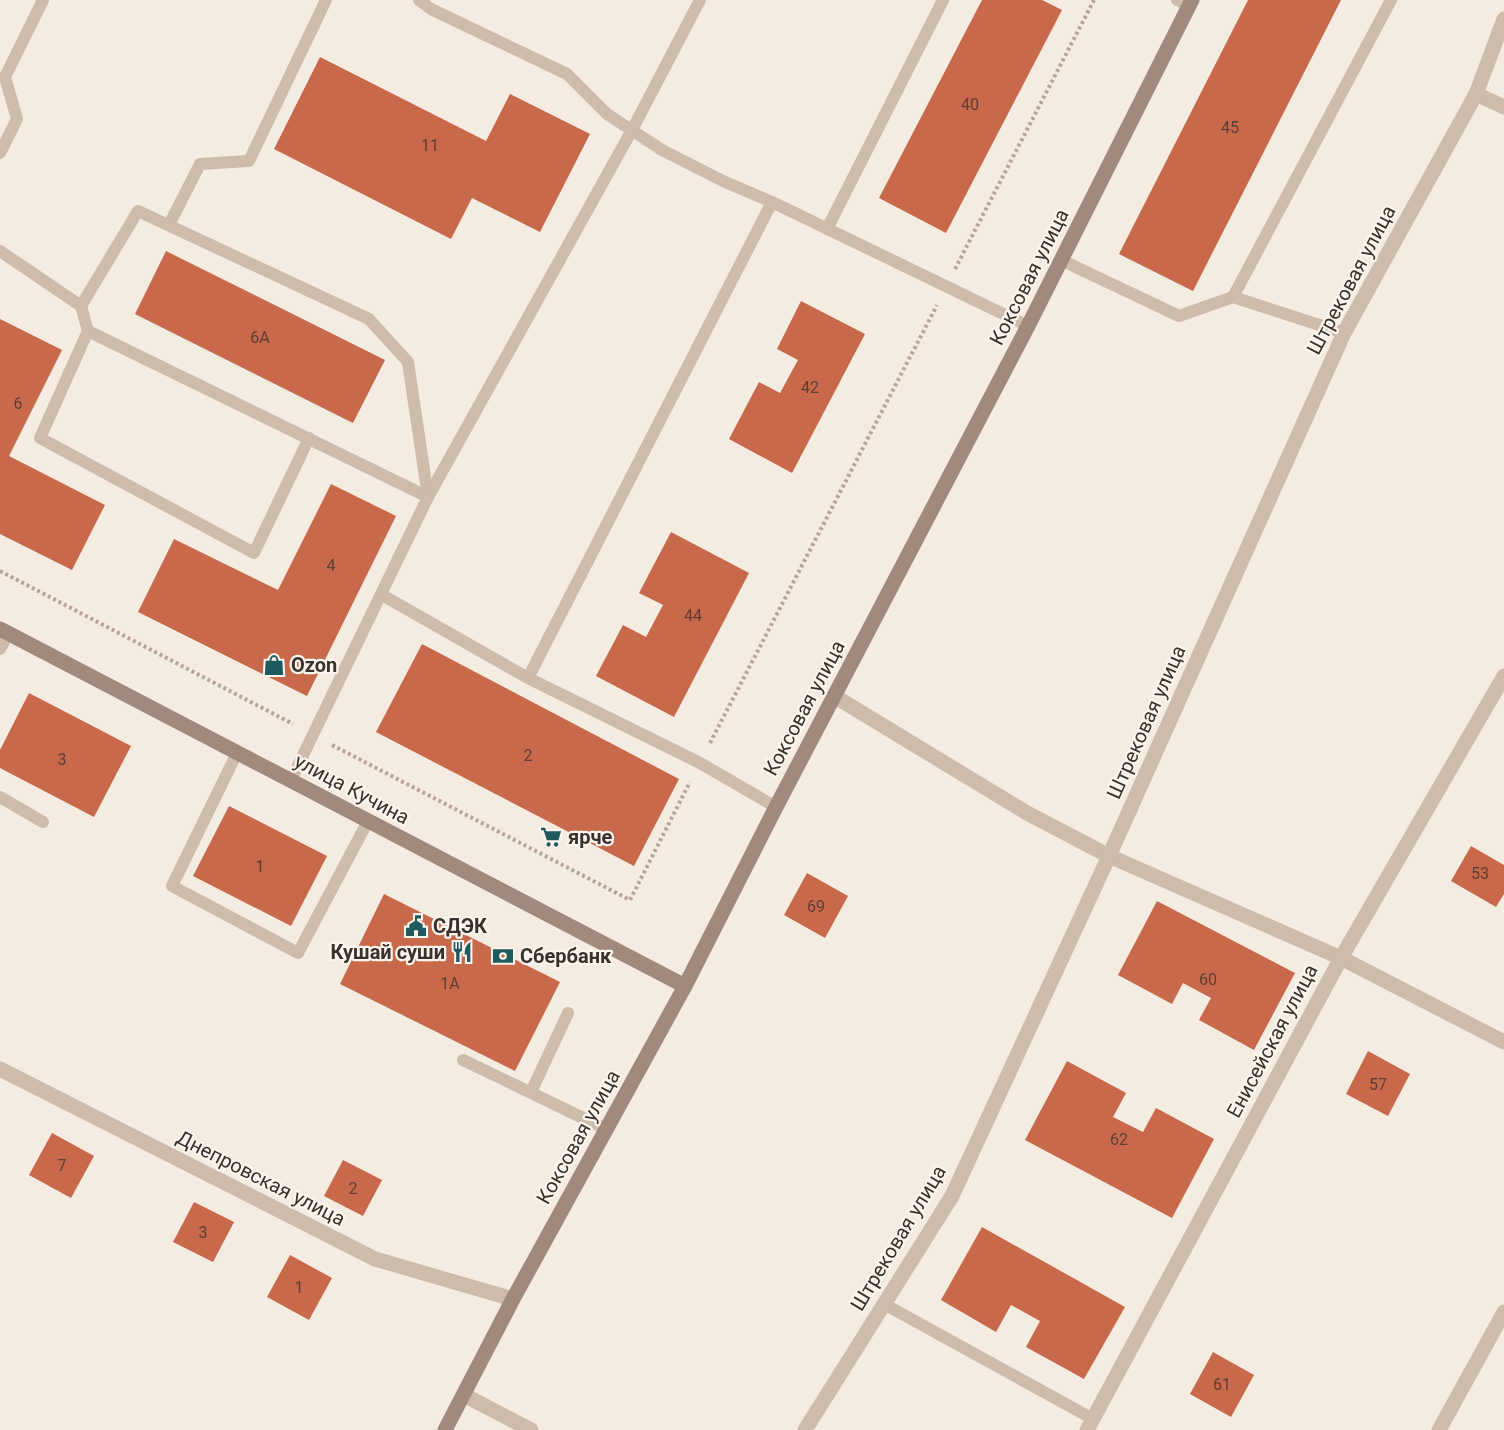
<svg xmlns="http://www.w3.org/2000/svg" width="1504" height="1430" viewBox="0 0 1504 1430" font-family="Roboto,sans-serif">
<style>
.building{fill:#c8694b}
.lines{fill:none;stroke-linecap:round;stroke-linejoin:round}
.path{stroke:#b9a596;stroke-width:4;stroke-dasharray:3 3;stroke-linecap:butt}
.lane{stroke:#cdbbac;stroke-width:12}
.street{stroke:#cdbbac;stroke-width:15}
.secondary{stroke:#a18a7d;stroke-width:15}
.labels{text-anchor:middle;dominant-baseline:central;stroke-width:4.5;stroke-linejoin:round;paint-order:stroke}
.number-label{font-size:16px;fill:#5e3e33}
.street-label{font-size:20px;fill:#3b302b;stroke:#fbf5ee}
.poi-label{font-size:20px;font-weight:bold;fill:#3b302b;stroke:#fbf5ee;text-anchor:start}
</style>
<rect width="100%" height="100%" fill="#f4ebe1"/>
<g class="building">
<polygon points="982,0 1042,0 1062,10 946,233 879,198"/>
<polygon points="1248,0 1341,0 1193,291 1119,254"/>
<polygon points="320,57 486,141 510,94 590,134 540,232 472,198 451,239 274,149"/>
<polygon points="166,251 385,360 353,423 135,314"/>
<polygon points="801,301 865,334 792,473 729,439 759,382 780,393 798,360 777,349"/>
<polygon points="0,319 62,350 9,456 105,505 72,570 0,534"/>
<polygon points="331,484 396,516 307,696 138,612 174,539 278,590"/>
<polygon points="671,532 749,573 674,717 596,676 623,625 646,637 663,605 639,593"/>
<polygon points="422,644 679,779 634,866 376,732"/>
<polygon points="29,693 131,746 94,817 0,768 0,750"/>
<polygon points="229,806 327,856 291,926 193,876"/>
<polygon points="1471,846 1504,865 1504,894 1496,907 1451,881"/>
<polygon points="807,873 848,896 825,938 784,915"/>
<polygon points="384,894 560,982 515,1071 340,984"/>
<polygon points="1157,901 1295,973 1254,1050 1199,1020 1211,998 1183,983 1172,1004 1118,975"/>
<polygon points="1368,1051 1410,1074 1388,1116 1346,1094"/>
<polygon points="1067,1061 1126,1093 1113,1117 1143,1132 1156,1108 1214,1139 1172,1218 1025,1140"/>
<polygon points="52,1133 94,1156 71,1198 29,1175"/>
<polygon points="343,1160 382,1180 363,1216 324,1196"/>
<polygon points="194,1202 234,1222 213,1262 173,1242"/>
<polygon points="982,1227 1125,1307 1084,1379 1026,1347 1040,1321 1011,1305 996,1332 941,1300"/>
<polygon points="290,1255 332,1278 309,1320 267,1297"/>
<polygon points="1213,1352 1254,1375 1231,1417 1190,1394"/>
</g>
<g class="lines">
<g class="path">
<polyline points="955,269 1094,0"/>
<polyline points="0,571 293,724"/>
<polyline points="710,743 937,305"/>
<polyline points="332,745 630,900 690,782"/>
</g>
<g class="lane">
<polyline points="419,0 431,9 567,74 607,114 662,150 725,182 772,202"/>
<polyline points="1177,0 1189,6"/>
<polyline points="0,153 17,119 5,77 43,0"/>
<polyline points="169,225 200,164 249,161 326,0"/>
<polyline points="827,229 943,0"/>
<polyline points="0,251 81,306 88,331 428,497 291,780"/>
<polyline points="1061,260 1179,316 1233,297"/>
<polyline points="81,306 138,211 369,319 408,362 428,497"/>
<polyline points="88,331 40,438 254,553 309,438"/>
<polyline points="1344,333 1233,297 1391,0"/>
<polyline points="428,497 632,130 700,0"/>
<polyline points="382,595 528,678 700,763 776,807"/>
<polyline points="0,649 9,633"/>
<polyline points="528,678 772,202 1028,326"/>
<polyline points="237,753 172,886 298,953 368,821"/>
<polyline points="0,797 43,822"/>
<polyline points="463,1060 606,1129"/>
<polyline points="531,1092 568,1013"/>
<polyline points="884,1304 1093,1419"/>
</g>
<g class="street">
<polyline points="1476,94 1504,107"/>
<polyline points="834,696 1027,813 1109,856 1341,958 1504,1042"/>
<polyline points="0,1069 375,1259 513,1299"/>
<polyline points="464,1395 531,1430"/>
<polyline points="805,1430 952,1196 1109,856 1344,333 1476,94 1504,19"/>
<polyline points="1087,1430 1341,958 1504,676"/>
<polyline points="1439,1430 1504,1312"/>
</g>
<g class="secondary">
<polyline points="0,629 685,986"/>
<polyline points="445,1430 513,1299 685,986 776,807 1028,326 1192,0"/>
</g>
</g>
<defs>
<symbol id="shop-bare" viewBox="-9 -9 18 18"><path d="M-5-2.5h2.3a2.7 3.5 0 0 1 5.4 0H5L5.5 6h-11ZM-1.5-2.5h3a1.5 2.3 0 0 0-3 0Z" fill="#1f5a5e" stroke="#fbf5ee" stroke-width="2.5" paint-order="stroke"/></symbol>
<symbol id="supermarket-bare" viewBox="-9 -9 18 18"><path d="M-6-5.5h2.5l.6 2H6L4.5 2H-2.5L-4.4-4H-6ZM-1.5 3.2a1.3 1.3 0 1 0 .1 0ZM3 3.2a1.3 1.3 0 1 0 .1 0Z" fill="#1f5a5e" stroke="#fbf5ee" stroke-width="2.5" paint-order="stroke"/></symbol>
<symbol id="civic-bare" viewBox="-9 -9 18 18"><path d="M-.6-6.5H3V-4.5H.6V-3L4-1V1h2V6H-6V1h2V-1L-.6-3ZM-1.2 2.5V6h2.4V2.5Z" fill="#1f5a5e" stroke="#fbf5ee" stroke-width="2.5" paint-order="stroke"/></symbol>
<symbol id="restaurant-bare" viewBox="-9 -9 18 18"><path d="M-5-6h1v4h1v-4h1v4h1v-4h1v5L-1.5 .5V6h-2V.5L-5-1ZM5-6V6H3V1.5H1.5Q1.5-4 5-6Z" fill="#1f5a5e" stroke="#fbf5ee" stroke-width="2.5" paint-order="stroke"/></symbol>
<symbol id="bank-bare" viewBox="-9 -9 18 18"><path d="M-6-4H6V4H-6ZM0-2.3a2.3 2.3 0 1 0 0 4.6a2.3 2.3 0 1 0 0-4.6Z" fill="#1f5a5e" stroke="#fbf5ee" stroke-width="2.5" paint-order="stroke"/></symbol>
</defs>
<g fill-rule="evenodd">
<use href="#shop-bare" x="259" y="650" width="30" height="30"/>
<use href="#supermarket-bare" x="536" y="822" width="30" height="30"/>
<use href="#civic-bare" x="401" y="911" width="30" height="30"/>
<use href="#restaurant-bare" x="447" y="937" width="30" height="30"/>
<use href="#bank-bare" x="488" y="941" width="30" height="30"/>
</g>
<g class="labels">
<g class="number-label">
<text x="970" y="104">40</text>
<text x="1230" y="127">45</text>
<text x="430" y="145">11</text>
<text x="260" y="337">6А</text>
<text x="810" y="387">42</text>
<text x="18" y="403">6</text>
<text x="331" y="565">4</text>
<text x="693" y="615">44</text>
<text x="528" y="755">2</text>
<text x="62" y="759">3</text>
<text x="260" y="866">1</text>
<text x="1480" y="873">53</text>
<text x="816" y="906">69</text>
<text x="1208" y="979">60</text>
<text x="450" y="983">1А</text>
<text x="1378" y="1084">57</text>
<text x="1119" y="1139">62</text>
<text x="62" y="1165">7</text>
<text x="353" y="1188">2</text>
<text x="203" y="1232">3</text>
<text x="299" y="1287">1</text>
<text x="1222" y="1384">61</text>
</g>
<g class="street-label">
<text transform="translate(1029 277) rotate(-63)">Коксовая улица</text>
<text transform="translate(1351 280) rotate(-62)">Штрековая улица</text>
<text transform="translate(804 708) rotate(-62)">Коксовая улица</text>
<text transform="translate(1146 722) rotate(-66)">Штрековая улица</text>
<text transform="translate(352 789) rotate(28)">улица Кучина</text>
<text transform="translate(1272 1041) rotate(-62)">Енисейская улица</text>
<text transform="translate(578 1137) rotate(-61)">Коксовая улица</text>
<text transform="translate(261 1178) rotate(27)">Днепровская улица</text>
<text transform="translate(898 1238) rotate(-59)">Штрековая улица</text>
</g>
<g class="poi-label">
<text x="291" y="665">Ozon</text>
<text x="568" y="837">ярче</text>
<text x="433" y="926">СДЭК</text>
<text x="445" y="952" text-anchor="end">Кушай суши</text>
<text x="520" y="956">Сбербанк</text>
</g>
</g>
</svg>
